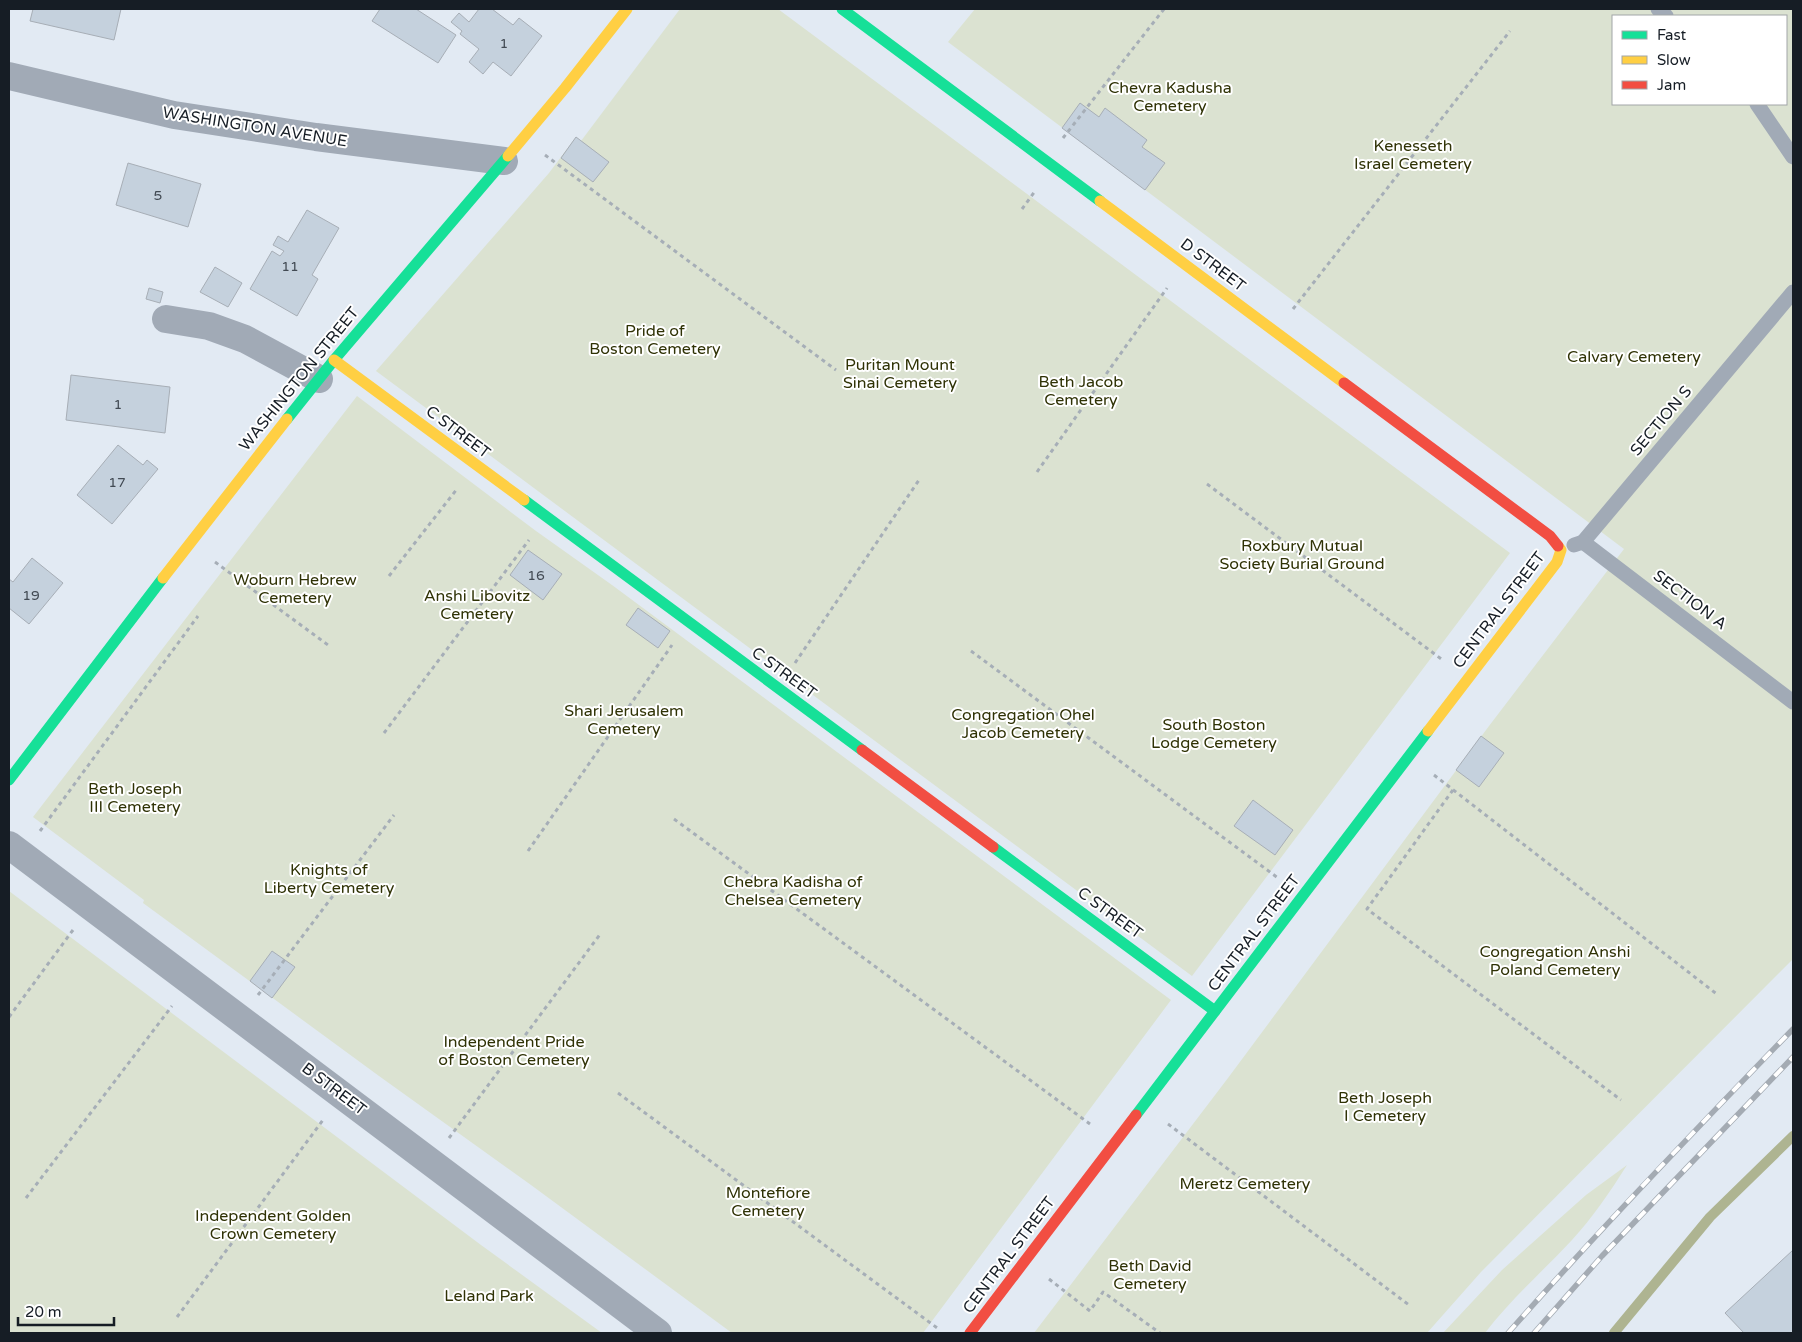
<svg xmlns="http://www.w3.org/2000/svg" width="1802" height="1342" viewBox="0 0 1802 1342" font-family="'Varela Round',sans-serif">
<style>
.green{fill:#dbe2d1;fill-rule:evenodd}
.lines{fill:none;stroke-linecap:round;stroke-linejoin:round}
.stream{stroke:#aeb491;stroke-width:10}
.building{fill:#c5d1dd;stroke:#a7aeb6}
.path{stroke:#a6aeb7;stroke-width:3;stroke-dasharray:4 4;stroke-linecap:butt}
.lane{stroke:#a1aab6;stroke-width:15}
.street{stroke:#a1aab6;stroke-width:28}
.fast{stroke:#16e098;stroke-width:11}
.slow{stroke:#ffcf43;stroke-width:11}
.jam{stroke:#f24e42;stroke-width:11}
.rail-casing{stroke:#a4abb3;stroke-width:5.5}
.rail{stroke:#fff;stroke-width:4;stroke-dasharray:11;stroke-linecap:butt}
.labels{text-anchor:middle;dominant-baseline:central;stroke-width:4;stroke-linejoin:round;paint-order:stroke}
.number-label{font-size:14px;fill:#424a53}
.park-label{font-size:16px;fill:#2f3205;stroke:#fff}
.street-label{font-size:16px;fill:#161d25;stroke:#fff}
</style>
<rect width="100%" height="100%" fill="#e2eaf3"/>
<g class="green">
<polygon points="680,9 778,9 1510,553 1192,976 376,371 549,173 576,137 581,141"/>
<path d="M 975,9 L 1793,9 L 1793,959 L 1481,1272 L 1427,1333 L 1034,1333 L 1228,1078 L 1489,726 L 1624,549 L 948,42 ZM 1613,16 L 1786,16 L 1786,104 L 1613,104 Z"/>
<polygon points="357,396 536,531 612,585 1171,1000 923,1333 732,1333 531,1185 379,1076 143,903 144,900 33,817"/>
<polygon points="9,891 481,1245 602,1333 9,1333"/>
<path d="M 1627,1165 C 1610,1192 1593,1217 1572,1240 C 1543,1271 1511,1299 1485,1333 L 1443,1333 L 1502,1270 L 1586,1195 Z"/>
</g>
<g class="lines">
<polyline class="stream" points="1614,1333 1710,1217 1793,1136"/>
</g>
<g class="building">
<polygon points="33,9 121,9 114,40 30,21"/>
<polygon points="380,9 416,9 456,35 438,63 372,21"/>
<polygon points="479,9 492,9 513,25 519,18 542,36 511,76 493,62 483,74 469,62 479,49 460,34 462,31 451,22 459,13 469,22"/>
<polygon points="1080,103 1099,117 1105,108 1147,140 1142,147 1165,163 1145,190 1062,128"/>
<polygon points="576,137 609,162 593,182 561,158"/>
<polygon points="128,163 201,184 188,227 116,205"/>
<polygon points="307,210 339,228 312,275 318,279 297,316 250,289 272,251 280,256 284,251 273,245 278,236 288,242"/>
<polygon points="215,267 242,283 228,307 200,292"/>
<polygon points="149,288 163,292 160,303 146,299"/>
<polygon points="71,375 170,387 165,433 66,420"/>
<polygon points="118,445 143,465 147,460 158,469 112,524 77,495"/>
<polygon points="528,550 562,574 543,600 510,575"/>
<polygon points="32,558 63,583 29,624 9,608 9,579 13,582"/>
<polygon points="638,608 670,631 658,648 626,625"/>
<polygon points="1481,736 1504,753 1479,787 1456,770"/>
<polygon points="1253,800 1293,830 1275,855 1234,826"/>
<polygon points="272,951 295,967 272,998 250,981"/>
<polygon points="1793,1250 1793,1333 1744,1333 1725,1313"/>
</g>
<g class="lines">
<g class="path">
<polyline points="1063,138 1164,9"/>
<polyline points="545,155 836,370"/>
<polyline points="1022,209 1035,191"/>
<polyline points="1293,309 1510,31"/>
<polyline points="1037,472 1167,288"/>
<polyline points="1207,484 1444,661"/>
<polyline points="215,562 328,645"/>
<polyline points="389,576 457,489"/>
<polyline points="971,651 1278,878"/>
<polyline points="795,663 919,480"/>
<polyline points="384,733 529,540"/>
<polyline points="1434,775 1718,995"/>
<polyline points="1453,790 1367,909 1621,1100"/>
<polyline points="674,819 1090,1124"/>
<polyline points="40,831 198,616"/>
<polyline points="528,851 672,645"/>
<polyline points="258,995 394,815"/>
<polyline points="9,1017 73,930"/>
<polyline points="618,1093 940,1330"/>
<polyline points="1168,1124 1409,1305"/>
<polyline points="449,1138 601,933"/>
<polyline points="26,1198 172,1006"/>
<polyline points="1049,1279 1090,1311 1103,1292 1160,1333"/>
<polyline points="177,1317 323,1120"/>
</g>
<g class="lane">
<polyline points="1658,9 1666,16"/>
<polyline points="1757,104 1793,157"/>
<polyline points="1583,542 1793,292"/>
<polyline points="1574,545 1583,542 1793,702"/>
</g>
<g class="street">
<polyline points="9,76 174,115 316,137 504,161"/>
<polyline points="166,319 209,326 245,339 319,379"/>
<polyline points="9,845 658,1333"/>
</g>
<g class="fast">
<polyline points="842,9 1100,201"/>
<polyline points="287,419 334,360 508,156"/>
<polyline points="524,500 862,750"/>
<polyline points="9,780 163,578"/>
<polyline points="993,847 1215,1011"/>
<polyline points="1136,1115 1428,731"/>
</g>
<g class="slow">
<polyline points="508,156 565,88 627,9"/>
<polyline points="1100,201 1344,383"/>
<polyline points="334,360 524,500"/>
<polyline points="163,578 287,419"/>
<polyline points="1428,731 1557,562 1561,550 1558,546"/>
</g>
<g class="jam">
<polyline points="1344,383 1550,536 1558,546"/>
<polyline points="862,750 993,847"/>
<polyline points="970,1333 1136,1115"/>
</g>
<defs>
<g id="rail">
<path d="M 1508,1333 C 1600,1229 1696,1129 1793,1029"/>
<polyline points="1534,1333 1602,1256 1793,1057"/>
</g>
</defs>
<use href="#rail" class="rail-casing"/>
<use href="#rail" class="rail"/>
</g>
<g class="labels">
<g class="number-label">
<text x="504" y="43">1</text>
<text x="158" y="195">5</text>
<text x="290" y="266">11</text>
<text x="118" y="404">1</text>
<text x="117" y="482">17</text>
<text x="536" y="575">16</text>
<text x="31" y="595">19</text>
</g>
<g class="park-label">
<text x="1170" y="88">Chevra Kadusha<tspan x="1170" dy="18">Cemetery</tspan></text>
<text x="1413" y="146">Kenesseth<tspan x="1413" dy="18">Israel Cemetery</tspan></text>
<text x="655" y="331">Pride of<tspan x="655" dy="18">Boston Cemetery</tspan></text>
<text x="1634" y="357">Calvary Cemetery</text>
<text x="900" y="365">Puritan Mount<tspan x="900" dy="18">Sinai Cemetery</tspan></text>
<text x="1081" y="382">Beth Jacob<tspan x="1081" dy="18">Cemetery</tspan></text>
<text x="1302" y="546">Roxbury Mutual<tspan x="1302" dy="18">Society Burial Ground</tspan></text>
<text x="295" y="580">Woburn Hebrew<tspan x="295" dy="18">Cemetery</tspan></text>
<text x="477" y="596">Anshi Libovitz<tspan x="477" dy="18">Cemetery</tspan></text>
<text x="624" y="711">Shari Jerusalem<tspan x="624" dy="18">Cemetery</tspan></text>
<text x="1023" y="715">Congregation Ohel<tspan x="1023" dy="18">Jacob Cemetery</tspan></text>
<text x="1214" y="725">South Boston<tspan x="1214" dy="18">Lodge Cemetery</tspan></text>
<text x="135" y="789">Beth Joseph<tspan x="135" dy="18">III Cemetery</tspan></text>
<text x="329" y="870">Knights of<tspan x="329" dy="18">Liberty Cemetery</tspan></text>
<text x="793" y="882">Chebra Kadisha of<tspan x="793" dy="18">Chelsea Cemetery</tspan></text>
<text x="1555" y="952">Congregation Anshi<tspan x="1555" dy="18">Poland Cemetery</tspan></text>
<text x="514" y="1042">Independent Pride<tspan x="514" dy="18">of Boston Cemetery</tspan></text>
<text x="1385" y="1098">Beth Joseph<tspan x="1385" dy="18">I Cemetery</tspan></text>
<text x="1245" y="1184">Meretz Cemetery</text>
<text x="768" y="1193">Montefiore<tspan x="768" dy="18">Cemetery</tspan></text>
<text x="273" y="1216">Independent Golden<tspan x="273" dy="18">Crown Cemetery</tspan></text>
<text x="1150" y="1266">Beth David<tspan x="1150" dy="18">Cemetery</tspan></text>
<text x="489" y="1296">Leland Park</text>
</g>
<g class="street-label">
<text transform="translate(255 127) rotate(9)">WASHINGTON AVENUE</text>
<text transform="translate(1213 265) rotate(37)">D STREET</text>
<text transform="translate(299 379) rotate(-51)">WASHINGTON STREET</text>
<text transform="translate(1661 421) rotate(-50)">SECTION S</text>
<text transform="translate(458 432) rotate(37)">C STREET</text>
<text transform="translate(1690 600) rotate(37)">SECTION A</text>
<text transform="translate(1499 610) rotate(-53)">CENTRAL STREET</text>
<text transform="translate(784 673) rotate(36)">C STREET</text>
<text transform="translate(1110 913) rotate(36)">C STREET</text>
<text transform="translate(1254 933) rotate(-53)">CENTRAL STREET</text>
<text transform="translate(334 1089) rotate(37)">B STREET</text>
<text transform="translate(1009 1255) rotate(-53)">CENTRAL STREET</text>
</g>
</g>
<rect width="1802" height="1342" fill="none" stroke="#161d25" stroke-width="20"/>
<rect x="1612" y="15" width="175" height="90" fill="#ffffff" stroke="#a2a5a8"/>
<rect x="1622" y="31" width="25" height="8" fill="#16e098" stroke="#a2a5a8"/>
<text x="1657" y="40" font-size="15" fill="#161d25">Fast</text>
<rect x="1622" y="56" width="25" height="8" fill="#ffcf43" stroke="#a2a5a8"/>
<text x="1657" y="65" font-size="15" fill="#161d25">Slow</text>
<rect x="1622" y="81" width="25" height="8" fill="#f24e42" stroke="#a2a5a8"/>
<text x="1657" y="90" font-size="15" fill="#161d25">Jam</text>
<path d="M18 1317v8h96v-8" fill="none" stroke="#161d25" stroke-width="2.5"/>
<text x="25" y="1317" font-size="15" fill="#161d25" stroke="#ffffff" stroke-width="4" paint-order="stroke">20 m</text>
</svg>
